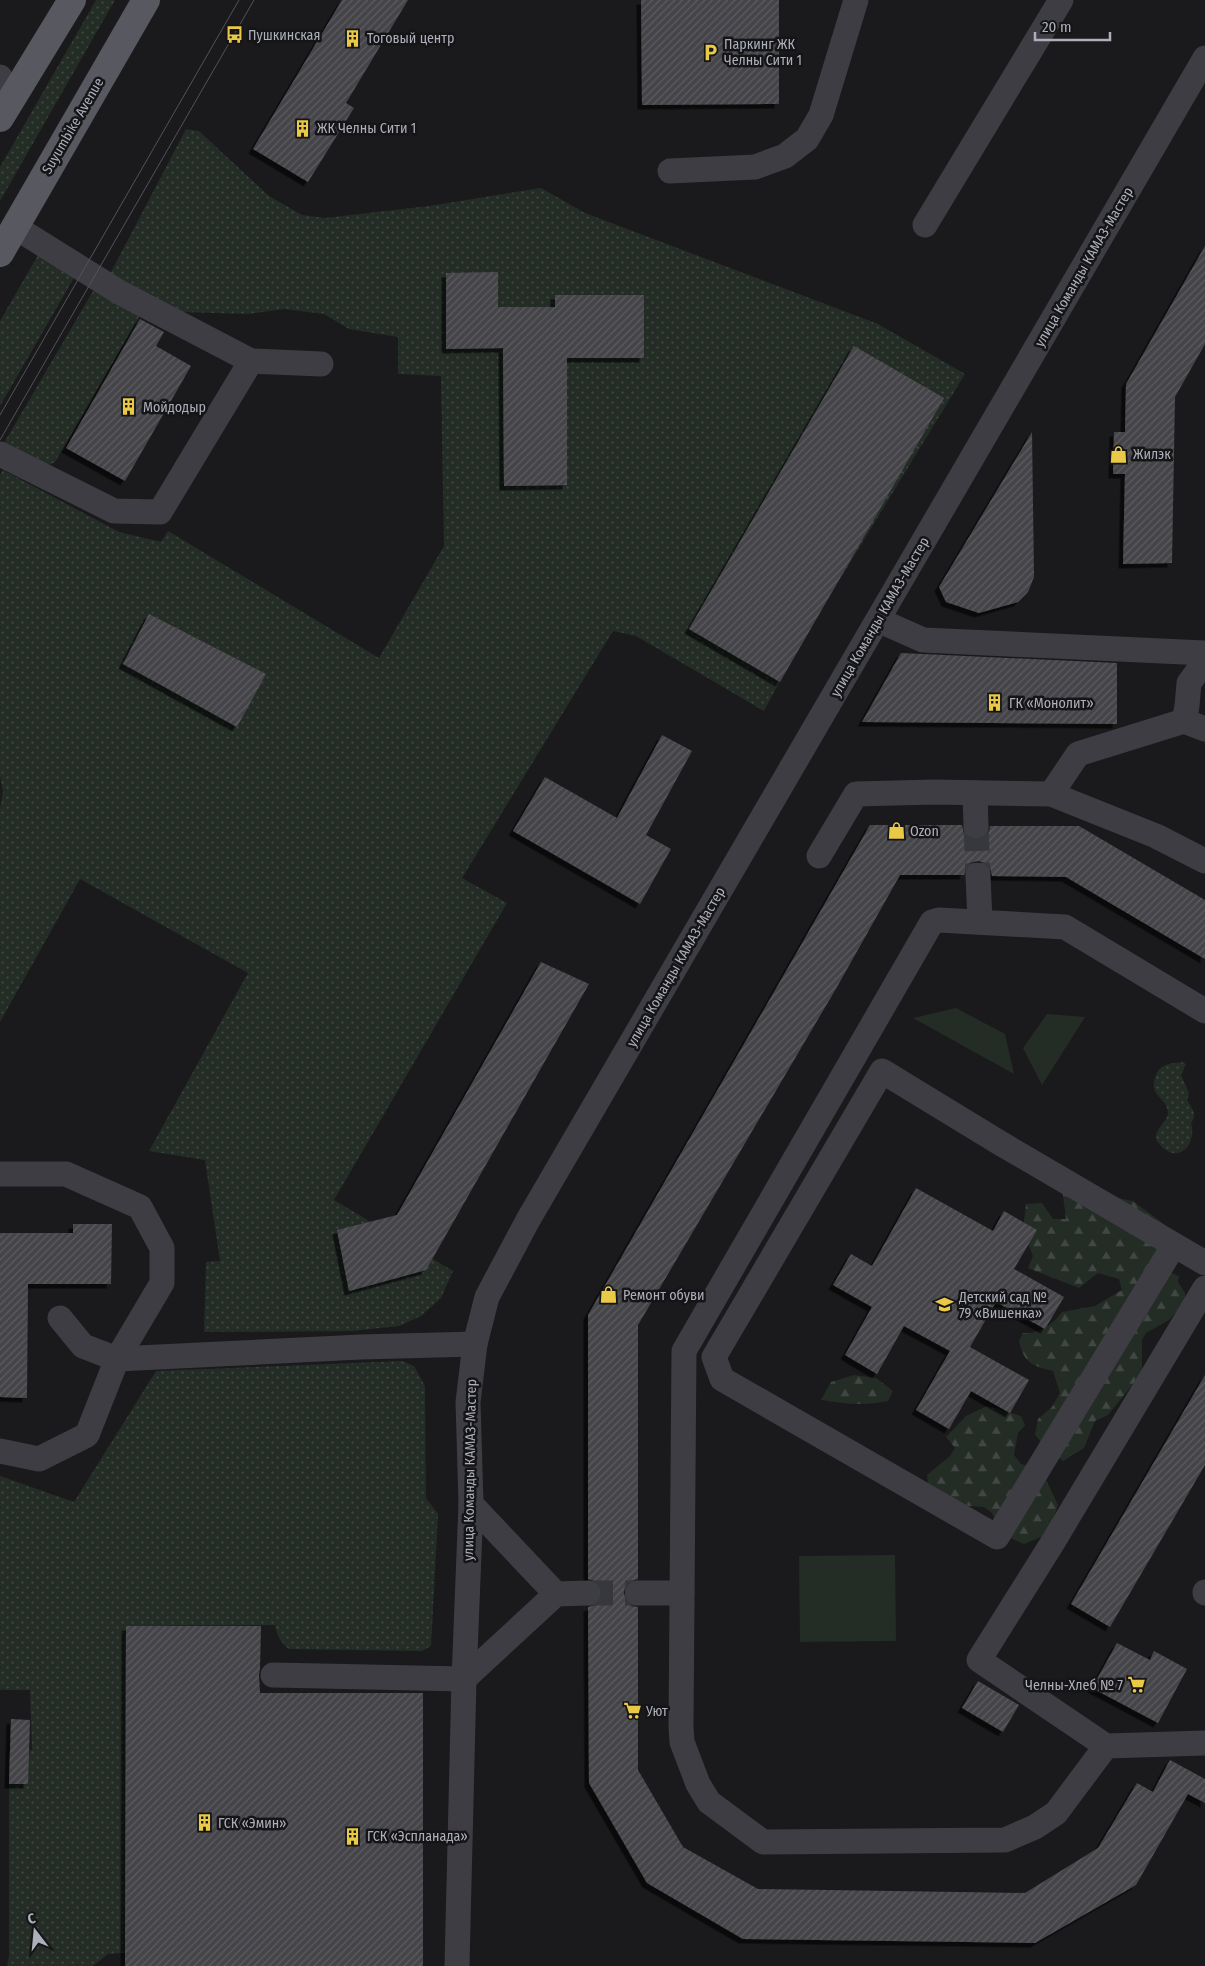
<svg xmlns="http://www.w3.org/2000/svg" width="1205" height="1966" viewBox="0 0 1205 1966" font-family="'Fira Sans Condensed',sans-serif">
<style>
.grass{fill:url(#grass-dots)}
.forest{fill:url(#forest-firs)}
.park{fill:#242c26}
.building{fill:url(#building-hatch);filter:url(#shadow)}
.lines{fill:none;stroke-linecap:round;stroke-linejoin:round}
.minor-tunnel{stroke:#37383c;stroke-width:25;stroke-dasharray:25 12;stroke-linecap:butt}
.minor{stroke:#3d3d43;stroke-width:25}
.major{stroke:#575860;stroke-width:28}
.tram{stroke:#52535a;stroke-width:1}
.labels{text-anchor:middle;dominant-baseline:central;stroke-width:5;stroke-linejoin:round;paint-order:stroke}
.poi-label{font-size:14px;fill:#adb0bb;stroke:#151517;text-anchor:start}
.street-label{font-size:14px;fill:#adb0bb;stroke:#151517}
</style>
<defs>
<pattern id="grass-dots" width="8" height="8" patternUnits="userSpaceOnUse" patternTransform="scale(1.25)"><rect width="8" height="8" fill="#242c26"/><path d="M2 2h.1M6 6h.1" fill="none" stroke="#414844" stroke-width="1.8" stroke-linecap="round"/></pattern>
<pattern id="forest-firs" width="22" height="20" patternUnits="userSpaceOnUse" patternTransform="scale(1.25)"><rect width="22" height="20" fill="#242c26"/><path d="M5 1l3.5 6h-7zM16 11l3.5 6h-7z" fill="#414844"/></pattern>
<pattern id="building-hatch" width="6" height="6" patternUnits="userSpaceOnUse" patternTransform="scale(1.25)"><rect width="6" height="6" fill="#454549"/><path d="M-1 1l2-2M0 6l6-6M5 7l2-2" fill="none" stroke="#5d5d61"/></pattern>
<filter id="shadow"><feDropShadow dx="-4.5" dy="4.5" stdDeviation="0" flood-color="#0009"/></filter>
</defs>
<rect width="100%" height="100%" fill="#1a1a1c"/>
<g class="grass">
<polygon points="96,0 115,0 0,201 0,167"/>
<polygon points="186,129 199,131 269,196 302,215 325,218 429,206 541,188 585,213 878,324 965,374 792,658 764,711 636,636 613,631 462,878 507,903 334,1200 453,1271 441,1298 421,1316 399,1326 352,1331 204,1332 206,1262 220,1261 205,1160 149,1151 248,973 80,879 0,1022 0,809 3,792 0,776 0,475 3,470 119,532 161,542 168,531 379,658 444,546 441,376 398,374 398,337 349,329 324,314 284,309 248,314 181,312 109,276"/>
<polygon points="38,255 75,276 0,406 0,321"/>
<polygon points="96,286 142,312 55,462 47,466 4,443"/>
<path d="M 1182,1062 L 1186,1064 L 1181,1075 L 1189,1093 L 1187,1100 C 1192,1108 1198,1115 1191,1123 C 1197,1143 1180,1164 1162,1147 C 1146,1132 1168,1124 1168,1113 C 1168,1097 1147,1097 1156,1075 C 1160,1064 1172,1063 1182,1062 Z"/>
<path d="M 402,1361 L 414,1366 L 425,1386 L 426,1498 L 438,1514 L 431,1646 L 422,1651 L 289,1649 C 280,1642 277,1636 275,1625 L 126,1626 L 125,1953 L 108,1954 L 93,1966 L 7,1966 L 9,1956 L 9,1754 L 32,1750 L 30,1690 L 0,1690 L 0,1476 L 74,1502 L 156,1371 Z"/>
</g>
<g class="forest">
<path d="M 1062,1188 L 1133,1201 L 1176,1233 L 1158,1268 L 1179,1276 L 1178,1282 L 1185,1293 L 1186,1301 L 1169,1320 L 1146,1333 L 1142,1340 L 1142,1373 L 1108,1415 L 1095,1421 L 1084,1448 L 1063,1461 L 1050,1452 L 1035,1435 L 1038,1419 L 1052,1407 L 1060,1393 L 1053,1371 C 1032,1366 1024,1363 1019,1341 L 1023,1333 C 1037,1335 1054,1324 1062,1312 L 1095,1306 L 1122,1290 L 1119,1279 L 1098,1273 L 1079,1288 L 1028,1268 L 1033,1256 L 1023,1231 L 1026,1204 L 1042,1203 L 1053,1219 L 1066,1219 Z"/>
<path d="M 854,1375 L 876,1378 L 893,1391 L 888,1401 C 865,1406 844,1404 821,1400 L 831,1382 Z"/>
<polygon points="987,1406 1021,1416 1025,1425 1018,1433 1014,1455 1021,1464 1041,1469 1058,1505 1048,1534 1024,1544 1004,1535 996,1523 992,1513 984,1507 941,1504 929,1492 927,1475 950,1456 955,1448 946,1437 966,1416"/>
</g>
<g class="park">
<polygon points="956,1008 1005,1034 1014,1074 913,1018"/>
<polygon points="1047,1014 1085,1017 1042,1085 1023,1048"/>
<polygon points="895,1555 896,1641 800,1642 799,1556"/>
</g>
<g class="building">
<polygon points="342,0 408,0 346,103 354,108 308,182 253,149"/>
<polygon points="641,0 779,0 779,104 642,105"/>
<polygon points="1205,246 1205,344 1175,397 1172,563 1123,564 1125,474 1113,474 1114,432 1125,432 1126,384"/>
<polygon points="498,272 498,307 555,307 555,295 644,295 644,358 567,358 567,485 504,486 503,348 446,349 446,273"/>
<polygon points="140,319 164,332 156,346 191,366 125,481 66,448"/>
<polygon points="854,346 944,398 780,682 689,629"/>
<polygon points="1032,432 1034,577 1028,592 1018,602 979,613 946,602 939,587"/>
<polygon points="149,614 266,674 237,727 123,664"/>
<polygon points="901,653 1117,663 1117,724 862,722"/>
<polygon points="662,735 692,751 646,835 671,849 640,904 513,831 545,777 617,818"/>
<polygon points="870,825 962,825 964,834 970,839 976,840 984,838 989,832 990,826 1079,826 1205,900 1205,959 1066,877 992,876 990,867 985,863 978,861 970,863 966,868 964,875 900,875 837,987 638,1325 638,1579 630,1581 625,1586 624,1593 626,1601 631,1606 638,1607 638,1770 683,1847 758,1889 1025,1893 1098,1848 1137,1783 1153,1792 1170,1760 1205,1779 1205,1803 1188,1794 1136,1885 1035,1943 743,1939 647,1883 589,1783 588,1607 596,1605 600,1600 602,1593 600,1585 595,1581 588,1579 588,1315"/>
<polygon points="541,962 589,984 426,1270 349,1291 337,1230 397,1215"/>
<polygon points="916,1188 993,1231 1004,1211 1037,1230 1014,1269 1064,1297 1045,1329 996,1302 970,1347 1029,1380 1010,1413 971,1391 949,1429 916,1410 950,1351 904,1326 877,1374 845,1355 872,1307 833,1285 851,1254 872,1266"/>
<polygon points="73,1224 112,1224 111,1284 28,1284 27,1398 0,1397 0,1233 73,1233"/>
<polygon points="1205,1375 1205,1465 1110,1627 1071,1604"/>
<polygon points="126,1626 261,1626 260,1668 259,1675 260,1693 423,1693 423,1966 125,1966"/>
<polygon points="1117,1643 1150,1660 1154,1651 1187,1669 1158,1723 1092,1688"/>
<polygon points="978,1681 1019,1705 1003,1732 962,1708"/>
<polygon points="11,1719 30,1720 28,1784 9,1784"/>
</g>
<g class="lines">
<g class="minor-tunnel">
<polyline points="976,826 978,875"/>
<polyline points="588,1593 638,1593"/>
</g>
<g class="minor">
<polyline points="0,77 2,86 0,109"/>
<polyline points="670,171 755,167 785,156 807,139 821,115 856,0"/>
<polyline points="925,225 1061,0"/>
<polyline points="251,361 321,364"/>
<polyline points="0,454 114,511 160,512 251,361 119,292 15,227"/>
<polyline points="878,620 923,640 1205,653"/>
<polyline points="1205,661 1189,683 1187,706 1184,721 1205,729"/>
<polyline points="975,793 976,826"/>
<polyline points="1051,794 1078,754 1184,721"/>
<polyline points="819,856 856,794 934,792 1051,794 1156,836 1205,861"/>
<polyline points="978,875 980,922"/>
<polyline points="1205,1011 1065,927 939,920 932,922 684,1351 681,1727 682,1742 698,1784 709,1802 763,1842 1005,1840 1035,1827 1056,1813 1106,1746 1205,1743"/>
<polyline points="0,1174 66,1174 140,1207 162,1248 162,1283 117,1359 87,1435 39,1459 0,1451"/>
<polyline points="1174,1245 997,1537 722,1379 714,1357 882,1071 1000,1143 1205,1263"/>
<polyline points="60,1318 83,1346 117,1359 361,1347 475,1344"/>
<polyline points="471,1504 556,1594"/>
<polyline points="1205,1592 1205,1593"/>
<polyline points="638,1593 682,1593"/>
<polyline points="273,1675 464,1679 556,1594 588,1593"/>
<polyline points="1106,1746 979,1660 1053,1542 1205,1288"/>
<polyline points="457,1966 464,1679 471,1504 468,1402 475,1344 487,1297 528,1220 1205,58"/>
</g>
<g class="major">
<polyline points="0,118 72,0"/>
<polyline points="0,253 146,0"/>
</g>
<g class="tram">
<polyline points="0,415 239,0"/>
<polyline points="0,440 254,0"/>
</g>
</g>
<defs>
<symbol id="bus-bare" viewBox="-9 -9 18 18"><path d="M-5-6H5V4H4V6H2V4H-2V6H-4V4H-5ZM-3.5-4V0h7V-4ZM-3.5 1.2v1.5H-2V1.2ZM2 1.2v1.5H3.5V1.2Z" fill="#e9c945" stroke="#151517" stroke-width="2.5" paint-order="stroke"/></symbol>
<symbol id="building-bare" viewBox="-9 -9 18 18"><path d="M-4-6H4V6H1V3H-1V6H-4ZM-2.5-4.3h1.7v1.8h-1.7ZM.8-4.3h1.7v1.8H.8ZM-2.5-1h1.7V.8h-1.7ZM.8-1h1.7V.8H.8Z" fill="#e9c945" stroke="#151517" stroke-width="2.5" paint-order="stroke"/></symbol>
<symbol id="parking-bare" viewBox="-9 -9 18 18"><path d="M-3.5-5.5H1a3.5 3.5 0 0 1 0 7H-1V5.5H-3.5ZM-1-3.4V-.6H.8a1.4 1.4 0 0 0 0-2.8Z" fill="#e9c945" stroke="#151517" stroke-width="2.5" paint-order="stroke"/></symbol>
<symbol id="shop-bare" viewBox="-9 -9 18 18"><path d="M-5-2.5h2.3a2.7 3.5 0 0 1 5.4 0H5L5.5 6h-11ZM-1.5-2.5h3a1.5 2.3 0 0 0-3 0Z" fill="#e9c945" stroke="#151517" stroke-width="2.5" paint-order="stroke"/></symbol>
<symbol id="school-bare" viewBox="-9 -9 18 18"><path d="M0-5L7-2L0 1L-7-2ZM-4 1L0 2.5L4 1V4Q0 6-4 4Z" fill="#e9c945" stroke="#151517" stroke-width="2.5" paint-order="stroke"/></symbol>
<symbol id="supermarket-bare" viewBox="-9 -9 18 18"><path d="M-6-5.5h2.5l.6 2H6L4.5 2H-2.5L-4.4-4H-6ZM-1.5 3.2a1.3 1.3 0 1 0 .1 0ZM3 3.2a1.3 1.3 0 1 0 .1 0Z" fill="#e9c945" stroke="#151517" stroke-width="2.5" paint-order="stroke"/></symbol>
</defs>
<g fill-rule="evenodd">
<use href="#bus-bare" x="222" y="22" width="25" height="25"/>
<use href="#building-bare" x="340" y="26" width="25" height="25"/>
<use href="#parking-bare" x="698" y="40" width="25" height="25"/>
<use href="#building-bare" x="290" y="116" width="25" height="25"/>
<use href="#building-bare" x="116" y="394" width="25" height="25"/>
<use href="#shop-bare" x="1106" y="442" width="25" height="25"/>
<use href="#building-bare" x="982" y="690" width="25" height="25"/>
<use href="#shop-bare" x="884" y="818" width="25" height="25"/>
<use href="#shop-bare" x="596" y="1282" width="25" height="25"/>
<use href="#school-bare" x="932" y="1292" width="25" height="25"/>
<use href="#supermarket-bare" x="1124" y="1672" width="25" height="25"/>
<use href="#supermarket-bare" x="620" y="1698" width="25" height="25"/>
<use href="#building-bare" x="192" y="1810" width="25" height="25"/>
<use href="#building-bare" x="340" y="1824" width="25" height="25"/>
</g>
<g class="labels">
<g class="poi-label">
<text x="248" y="35">Пушкинская</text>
<text x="367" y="38">Тоговый центр</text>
<text x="724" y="44">Паркинг ЖК<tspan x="724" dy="16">Челны Сити 1</tspan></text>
<text x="317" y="128">ЖК Челны Сити 1</text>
<text x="143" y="407">Мойдодыр</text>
<text x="1133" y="454">Жилэк</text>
<text x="1009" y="703">ГК «Монолит»</text>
<text x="910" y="831">Ozon</text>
<text x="623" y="1295">Ремонт обуви</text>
<text x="959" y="1297">Детский сад №<tspan x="959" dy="16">79 «Вишенка»</tspan></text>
<text x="1123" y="1685" text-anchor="end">Челны-Хлеб № 7</text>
<text x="646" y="1711">Уют</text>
<text x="218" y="1823">ГСК «Эмин»</text>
<text x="367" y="1836">ГСК «Эспланада»</text>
</g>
<g class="street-label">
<text transform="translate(73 126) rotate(-60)">Suyumbike Avenue</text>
<text transform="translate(1084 267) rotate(-60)">улица Команды КАМАЗ-Мастер</text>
<text transform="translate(880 617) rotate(-60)">улица Команды КАМАЗ-Мастер</text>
<text transform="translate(676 967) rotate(-60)">улица Команды КАМАЗ-Мастер</text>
<text transform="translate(470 1470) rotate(-89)">улица Команды КАМАЗ-Мастер</text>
</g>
</g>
<g transform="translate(35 1931) rotate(344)" stroke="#151517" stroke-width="4" paint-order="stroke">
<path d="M0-4L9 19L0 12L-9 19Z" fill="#adb0bb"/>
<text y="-8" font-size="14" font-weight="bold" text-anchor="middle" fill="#adb0bb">С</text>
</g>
<path d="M1035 32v8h75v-8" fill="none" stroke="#adb0bb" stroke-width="2.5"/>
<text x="1042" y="32" font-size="15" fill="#adb0bb" stroke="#151517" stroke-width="4" paint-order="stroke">20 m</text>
</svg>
